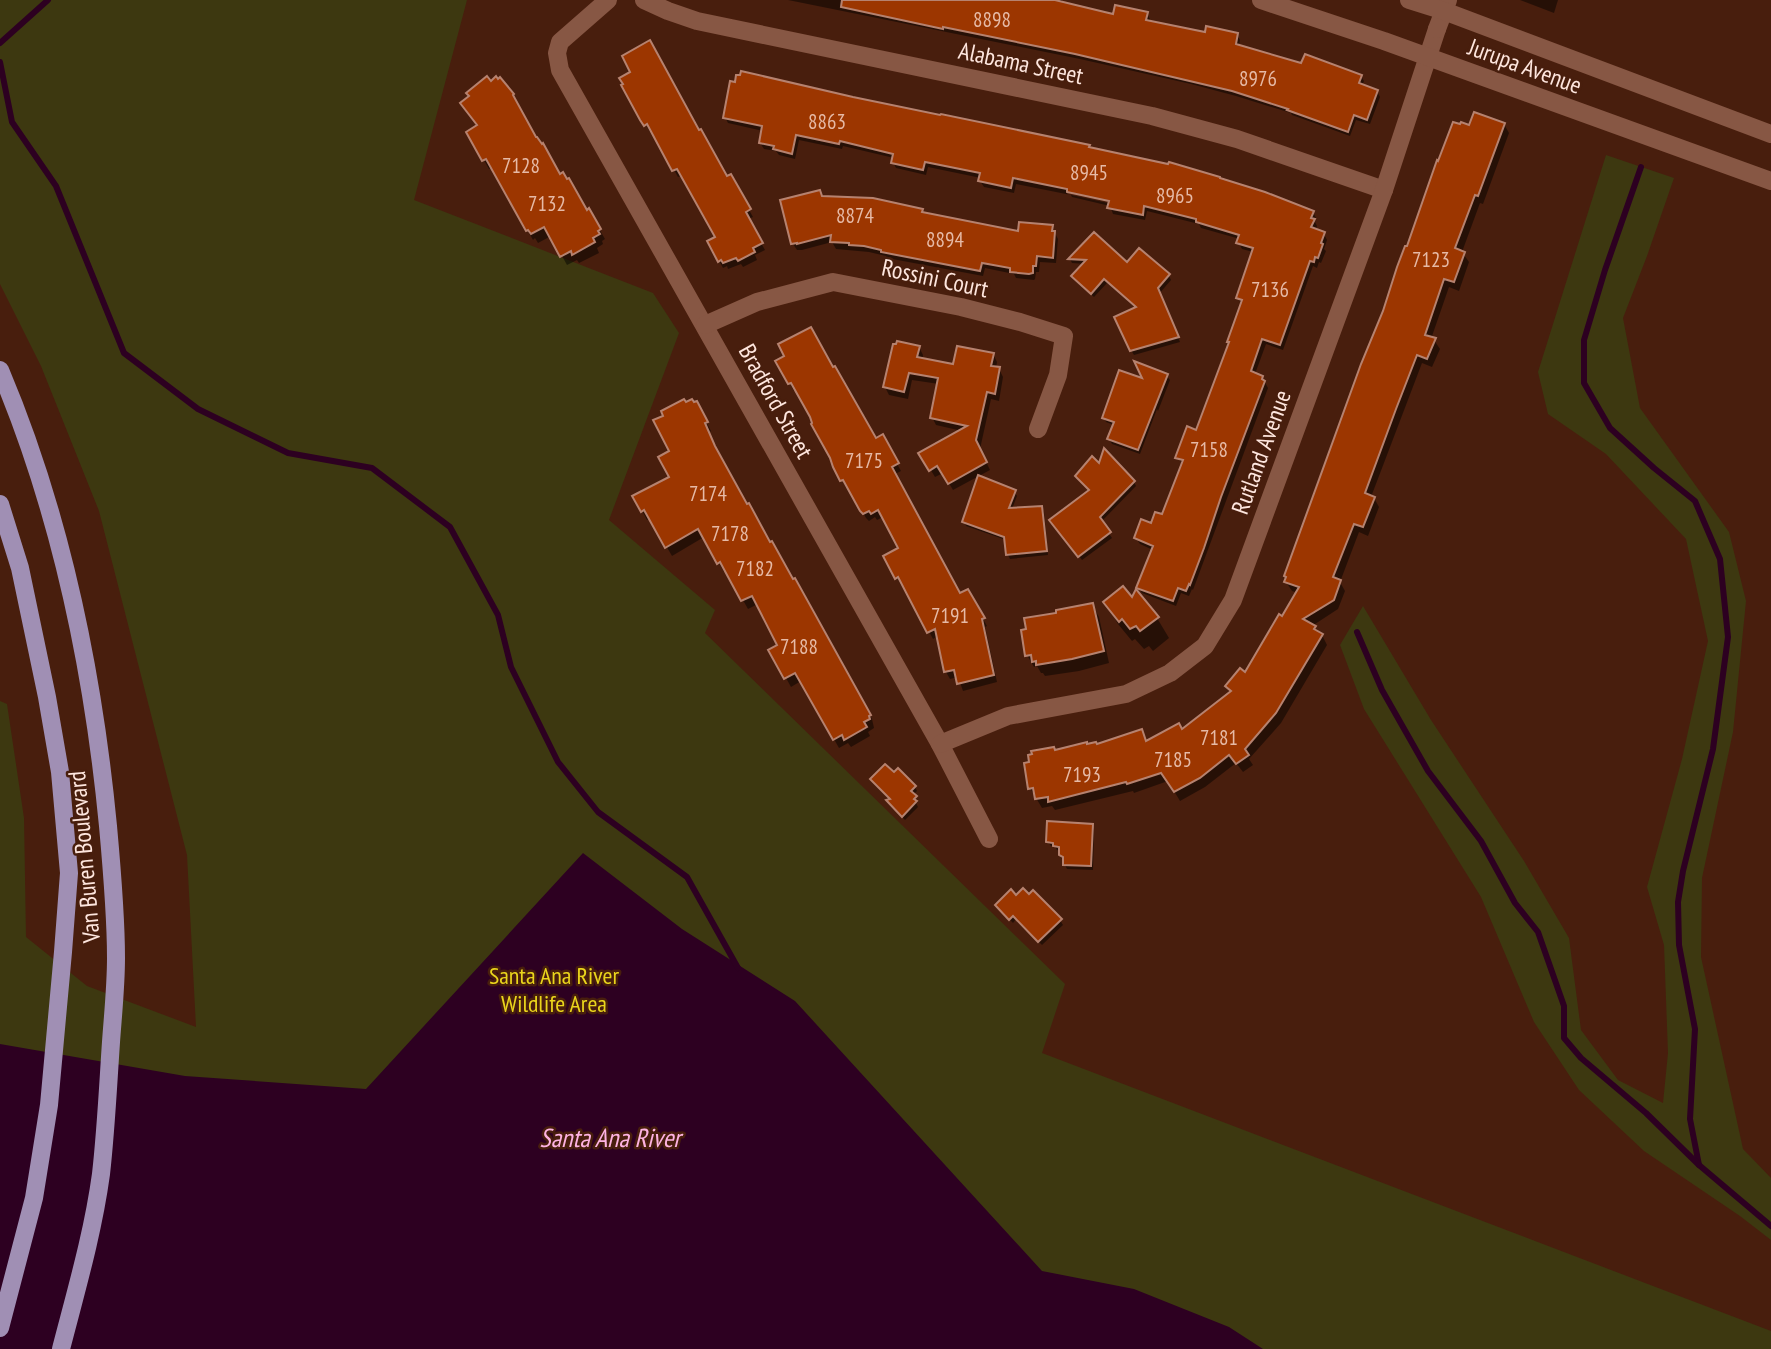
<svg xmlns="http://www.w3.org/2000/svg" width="1771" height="1349" viewBox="0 0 1771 1349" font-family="'PT Sans Narrow',sans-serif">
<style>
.green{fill:#3d3810}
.water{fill:#2d0021}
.shadow{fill:#0007;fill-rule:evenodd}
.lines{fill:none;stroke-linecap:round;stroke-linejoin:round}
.stream{stroke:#2d0021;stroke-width:6}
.building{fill:#9c3600;stroke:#b6826f;stroke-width:2}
.minor{stroke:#875744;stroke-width:18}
.tertiary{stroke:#875744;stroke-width:18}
.secondary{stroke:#875744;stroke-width:18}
.primary{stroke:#a08fb4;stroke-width:18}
.labels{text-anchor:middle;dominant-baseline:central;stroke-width:5;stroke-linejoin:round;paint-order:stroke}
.number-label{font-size:21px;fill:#e6baa6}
.street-label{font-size:24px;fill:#fee6de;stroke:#481e0d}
.park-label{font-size:24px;fill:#ead51c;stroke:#481e0d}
.water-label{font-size:26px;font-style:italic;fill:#fdb2e1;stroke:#481e0d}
</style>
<rect width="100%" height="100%" fill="#481e0d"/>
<g class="green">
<polygon points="0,0 467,0 414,200 653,293 679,333 609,520 715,610 705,633 1065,984 1042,1053 1771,1331 1771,1349 0,1349 0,701 7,704 24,818 26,937 87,986 196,1027 187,855 99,511 41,366 0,284"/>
<polygon points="1606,155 1674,178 1647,256 1623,318 1640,408 1729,532 1746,601 1733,732 1702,878 1701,957 1743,1149 1771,1178 1771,1240 1740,1216 1644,1151 1579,1090 1534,1022 1481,897 1364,709 1340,645 1363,606 1431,720 1524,861 1569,938 1581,1030 1618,1080 1663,1103 1668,1053 1664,945 1647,887 1682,759 1708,641 1686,539 1606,454 1548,414 1538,372"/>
</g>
<polygon class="water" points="583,853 682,929 795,1001 1042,1271 1134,1289 1229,1327 1263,1349 0,1349 0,1044 185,1076 366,1089"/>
<g class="shadow">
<polygon points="788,0 1062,0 1062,3 1115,16 1147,14 1150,19 1149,22 1206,34 1237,35 1240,40 1239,46 1302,65 1361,76 1364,81 1362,86 1377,91 1380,97 1370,124 1356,120 1350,136 1292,115 1291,113 1236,96 1191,84 1080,59"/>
<polygon points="1520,0 1558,0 1554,13"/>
<polygon points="624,85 698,132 726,178 730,176 753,217 748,219 765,250 755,255 757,260 743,267 741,264 728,269 727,266 723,268 709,242 717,237 683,175 678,177 652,130 650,132"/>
<path d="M 853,99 L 1089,146 L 1090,149 L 1313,212 L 1316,218 L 1315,222 L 1317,226 L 1315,231 L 1324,234 L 1327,240 L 1324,249 L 1326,251 L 1321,263 L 1319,262 L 1317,268 L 1313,266 L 1283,350 L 1266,344 L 1255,374 L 1262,377 L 1268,388 L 1193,590 L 1192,589 L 1189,596 L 1181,593 L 1176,606 L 1142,593 L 1138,587 L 1153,550 L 1140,544 L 1136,538 L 1164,516 L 1183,464 L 1177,457 L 1197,432 L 1230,344 L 1242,305 L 1238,298 L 1253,252 L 1242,249 L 1238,242 L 1240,239 L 1201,228 L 1199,224 L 1147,211 L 1145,220 L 1113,214 L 1110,206 L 1072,197 L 1071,195 L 1016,184 L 1014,193 L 984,187 L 980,181 L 981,178 L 928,167 L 926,175 L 896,168 L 893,162 L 894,158 L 843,146 L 842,149 L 799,140 L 795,159 L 779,155 L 776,151 L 764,149 L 760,143 L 763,131 L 728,123 L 725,117 ZM 1067,190 L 1118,201 L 1117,205 L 1067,194 Z"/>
<polygon points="462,104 517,106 559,176 586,212 594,220 605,239 602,241 603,244 597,248 599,253 579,263 577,260 567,265 551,236 538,243 535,238 533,240 492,167 489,169 468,132 478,127"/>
<polygon points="1504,124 1509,133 1483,204 1480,203 1462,252 1469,262 1459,291 1449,287 1431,339 1434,340 1440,349 1432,367 1422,363 1371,497 1374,498 1379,507 1368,536 1359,532 1340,582 1345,591 1338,609 1312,626 1322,635 1327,645 1281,723 1249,759 1253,765 1243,772 1236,763 1205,787 1180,801 1168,781 1134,793 1133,791 1055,810 1052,806 1042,808 1030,788 1055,752 1097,746 1141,731 1147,742 1182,731 1231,693 1227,686 1245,675 1298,593 1292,591 1286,582 1470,127"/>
<polygon points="822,198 921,210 924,214 1019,233 1052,227 1058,239 1056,263 1040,262 1039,272 1036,272 1035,279 1034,280 1016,278 1014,274 985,268 983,276 887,258 886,256 869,252 836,249 832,242 802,250 797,250 793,244"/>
<polygon points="1094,234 1127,264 1169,276 1171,280 1159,294 1180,342 1134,355 1131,350 1137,309 1107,283 1094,297 1076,281 1073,277 1085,264 1072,263 1070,259"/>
<polygon points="919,347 923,355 922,360 955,366 993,354 997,362 996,368 999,369 1003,377 999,401 991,399 980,449 990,470 953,490 943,473 935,477 921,454 962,431 936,425 932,417 939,384 912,380 908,399 889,395 885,387"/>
<polygon points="778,362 875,440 886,444 901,471 895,474 960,595 967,591 987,626 985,627 997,682 963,691 958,677 950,679 946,672 938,636 933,639 904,584 901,585 885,556 900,548 883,517 877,520 875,517 869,521 866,518 848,486 846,487 842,480 796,389 794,391"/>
<polygon points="1167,376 1170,380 1158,411 1157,409 1140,454 1112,444 1109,439 1114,425 1106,422 1104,418 1145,381"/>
<polygon points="696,403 711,431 708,433 719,457 747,506 793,581 800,589 872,719 874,728 868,732 870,736 851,747 848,743 839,748 801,681 791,687 771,651 780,646 758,604 748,609 726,570 724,572 704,537 672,556 650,518 647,520 635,497 671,478 672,451 686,405"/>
<polygon points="1100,466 1134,482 1136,486 1101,522 1112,538 1082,560 1054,524 1090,491 1077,476"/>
<polygon points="1014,491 1017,496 1012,509 1041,507 1044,512 1048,555 1010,559 1008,555 1006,540 966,526 964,521"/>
<polygon points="1133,600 1157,618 1169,638 1153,651 1149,646 1144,649 1135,639 1132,641 1118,624 1106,603"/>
<polygon points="1092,605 1099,617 1109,663 1079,671 1045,676 1043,673 1041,673 1037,666 1034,667 1027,655 1058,614"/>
<polygon points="872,780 915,787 917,791 913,795 918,802 916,803 918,807 905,820 891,805 888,801 891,800"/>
<polygon points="1092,826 1094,830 1093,870 1067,869 1060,855 1061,851 1057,850 1055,846 1051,846 1048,842"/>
<polygon points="1016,897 1060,920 1063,925 1042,945 1016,919 1013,923 997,906"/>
</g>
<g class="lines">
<g class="stream">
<polyline points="0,43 48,0"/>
<polyline points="0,62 12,122 56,186 124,353 198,409 288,453 372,468 450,527 498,615 511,667 558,762 598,812 687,877 738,968"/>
<polyline points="1641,167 1605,270 1584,340 1584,383 1610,428 1654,468 1695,501 1720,559 1728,637 1713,749 1683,871 1678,902 1679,945 1695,1029 1690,1119 1699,1165 1771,1226"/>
<polyline points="1357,632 1382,690 1428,771 1481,841 1515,903 1538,932 1564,1006 1564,1038 1581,1058 1646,1113 1699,1165"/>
</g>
</g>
<g class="building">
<polygon points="842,0 1055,0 1113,14 1115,5 1148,12 1146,20 1205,32 1206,26 1238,33 1236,44 1301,63 1305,54 1362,75 1359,83 1378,90 1367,120 1354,115 1348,132 1287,110 1288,109 1232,91 1075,54 943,27 943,29 841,7"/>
<polygon points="650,40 699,130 701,129 727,176 731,174 751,209 746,212 763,243 753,248 755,252 738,261 736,258 723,263 721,260 718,262 707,241 715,237 677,169 672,171 647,124 644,126 640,120 621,85 623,84 619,78 630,72 622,56"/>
<polygon points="741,71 853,97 940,115 941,114 1090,145 1089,147 1168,164 1169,162 1220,177 1220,178 1265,192 1314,211 1311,218 1315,219 1311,227 1325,232 1321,243 1323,244 1318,258 1315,257 1314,262 1310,261 1280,345 1262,339 1251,371 1263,376 1262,379 1265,381 1221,497 1204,548 1190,585 1189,584 1186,591 1178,588 1173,601 1136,588 1153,546 1134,538 1141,519 1151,523 1155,512 1162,514 1183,460 1175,458 1187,426 1196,430 1229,342 1227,342 1242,300 1236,298 1253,248 1236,243 1239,235 1196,222 1196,219 1144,206 1143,215 1107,208 1109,201 1067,192 1067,189 1013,178 1011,188 978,181 980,173 925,162 923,170 891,163 893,154 840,141 839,144 796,135 792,154 773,149 774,146 759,143 762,126 723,118 730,81 735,82 736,75 740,75"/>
<polygon points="487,76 491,81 496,76 498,79 500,77 514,94 513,95 536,137 537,137 542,144 543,143 560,174 563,172 567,179 569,178 587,210 589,208 601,229 598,231 600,234 593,238 595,242 572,255 571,251 560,257 544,227 531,234 528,230 526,231 486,159 482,161 466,132 477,125 460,103 469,96 466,93"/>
<polygon points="1474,112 1505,123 1478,196 1475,195 1455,248 1465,252 1454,282 1444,279 1425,335 1436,338 1427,359 1417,355 1396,409 1365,493 1375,497 1363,527 1354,524 1333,577 1341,580 1334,600 1303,619 1316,626 1314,629 1323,634 1276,713 1245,749 1249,755 1236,764 1229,755 1200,778 1174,792 1161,773 1127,784 1126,782 1048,802 1048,797 1035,799 1033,788 1028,789 1024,763 1029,762 1028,755 1032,754 1031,751 1054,747 1055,750 1087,742 1087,744 1096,742 1097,744 1142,729 1146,741 1179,723 1182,729 1231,691 1225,686 1240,668 1245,672 1279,614 1282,616 1299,587 1284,582 1286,577 1284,576 1361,364 1383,311 1397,267 1405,246 1407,246 1437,160 1438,161 1453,122 1460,124 1461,122 1469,125"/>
<polygon points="820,190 822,196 873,198 923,209 922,212 1018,231 1019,222 1053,225 1052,231 1055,231 1053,258 1037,256 1036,266 1033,266 1033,273 1029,274 1010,272 1010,268 982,263 980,271 881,252 881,250 864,246 849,245 849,243 830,242 831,235 797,244 797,243 791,244 780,200"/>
<polygon points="1094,232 1127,262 1139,248 1170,274 1158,288 1179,337 1130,351 1114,317 1136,307 1104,279 1091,294 1071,276 1086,260 1068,259"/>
<polygon points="811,327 833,367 835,366 876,438 883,434 899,463 892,467 960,593 968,589 985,618 982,619 994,675 957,684 954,670 944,672 935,629 927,633 898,577 895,579 883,556 898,548 878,510 871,514 869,511 863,514 860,511 843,480 840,481 833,467 830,458 811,424 812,423 810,417 791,383 788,384 775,361 784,356 778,344"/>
<polygon points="897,341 920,346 917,357 953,364 957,346 994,353 991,366 1000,367 995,394 987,392 976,440 987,462 948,484 937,466 929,471 918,453 967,426 930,418 938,378 909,373 904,392 883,387 893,344 896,344"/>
<polygon points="1134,361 1168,374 1138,450 1107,439 1114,422 1102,418 1119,370 1142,378"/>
<polygon points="684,399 686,402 692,399 694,402 697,401 708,422 705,423 715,446 747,504 749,503 770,542 772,541 793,579 795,578 871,715 869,716 870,719 864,722 867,727 844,740 842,735 833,740 795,673 784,679 768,650 777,645 752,596 741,601 720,562 717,564 698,529 665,548 644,510 641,512 632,496 669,477 658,457 669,451 653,420 663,416 661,411"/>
<polygon points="1104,448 1135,481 1100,517 1111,532 1078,557 1049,520 1089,490 1075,476 1092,456 1099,463"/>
<polygon points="978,475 1016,490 1009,508 1042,506 1047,551 1006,555 1004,537 962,522"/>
<polygon points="1123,586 1132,597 1136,589 1159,617 1140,631 1136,626 1130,629 1122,619 1119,622 1103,602"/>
<polygon points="1093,603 1104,651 1072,659 1036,665 1036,661 1032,662 1031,655 1025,656 1021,630 1026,629 1024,618 1056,613 1056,610"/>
<polygon points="885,764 894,772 898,768 916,786 911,791 917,796 914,799 917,801 902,817 886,800 890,799 870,779"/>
<polygon points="1047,821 1093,824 1091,866 1063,865 1063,857 1059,855 1059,847 1053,846 1053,843 1046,842"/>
<polygon points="1023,888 1029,894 1033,890 1062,919 1038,942 1013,916 1009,920 995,905 1011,889 1016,895"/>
</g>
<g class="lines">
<g class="minor">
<polyline points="608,0 560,42 557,53 560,70 940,744 989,839"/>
<polyline points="644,0 668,11 697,21 1152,116 1237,139 1384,190"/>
<polyline points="705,325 757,302 833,282 961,307 1020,322 1064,336 1058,375 1038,429"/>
<polyline points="940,744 1008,716 1126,694 1170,673 1205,646 1233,600 1384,190 1437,29"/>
</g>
<polyline class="tertiary" points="1437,29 1448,0"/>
<g class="secondary">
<polyline points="1261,0 1384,41 1771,181"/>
<polyline points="1409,0 1444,11 1771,134"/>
</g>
<g class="primary">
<path d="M 0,370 C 61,514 93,670 108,826 C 112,870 116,914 116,958 C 116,986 113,1014 111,1042 C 108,1086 106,1130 101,1174 C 93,1233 76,1291 61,1349"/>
<polyline points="0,504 20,568 47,697 60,772 69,873 63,952 49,1105 34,1198 0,1328"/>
</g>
</g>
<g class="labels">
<g class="number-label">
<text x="992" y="19">8898</text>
<text x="1258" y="78">8976</text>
<text x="827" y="121">8863</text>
<text x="521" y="165">7128</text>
<text x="1089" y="172">8945</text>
<text x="1175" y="195">8965</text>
<text x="547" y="203">7132</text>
<text x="855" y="215">8874</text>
<text x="945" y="239">8894</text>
<text x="1431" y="259">7123</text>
<text x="1270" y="289">7136</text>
<text x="1209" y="449">7158</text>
<text x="864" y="460">7175</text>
<text x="708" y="493">7174</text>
<text x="730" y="533">7178</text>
<text x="755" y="568">7182</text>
<text x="950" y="615">7191</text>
<text x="799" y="646">7188</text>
<text x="1219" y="737">7181</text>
<text x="1173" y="759">7185</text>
<text x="1082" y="774">7193</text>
</g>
<g class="street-label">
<text transform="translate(1021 63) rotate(12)">Alabama Street</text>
<text transform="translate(1525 66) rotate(20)">Jurupa Avenue</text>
<text transform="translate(935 278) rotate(12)">Rossini Court</text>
<text transform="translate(776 401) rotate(61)">Bradford Street</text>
<text transform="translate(1261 452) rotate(-70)">Rutland Avenue</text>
<text transform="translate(84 857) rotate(-95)">Van Buren Boulevard</text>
</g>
<g class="park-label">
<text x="554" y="975">Santa Ana River<tspan x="554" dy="28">Wildlife Area</tspan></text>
</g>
<g class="water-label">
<text x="610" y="1137">Santa Ana River</text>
</g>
</g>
</svg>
